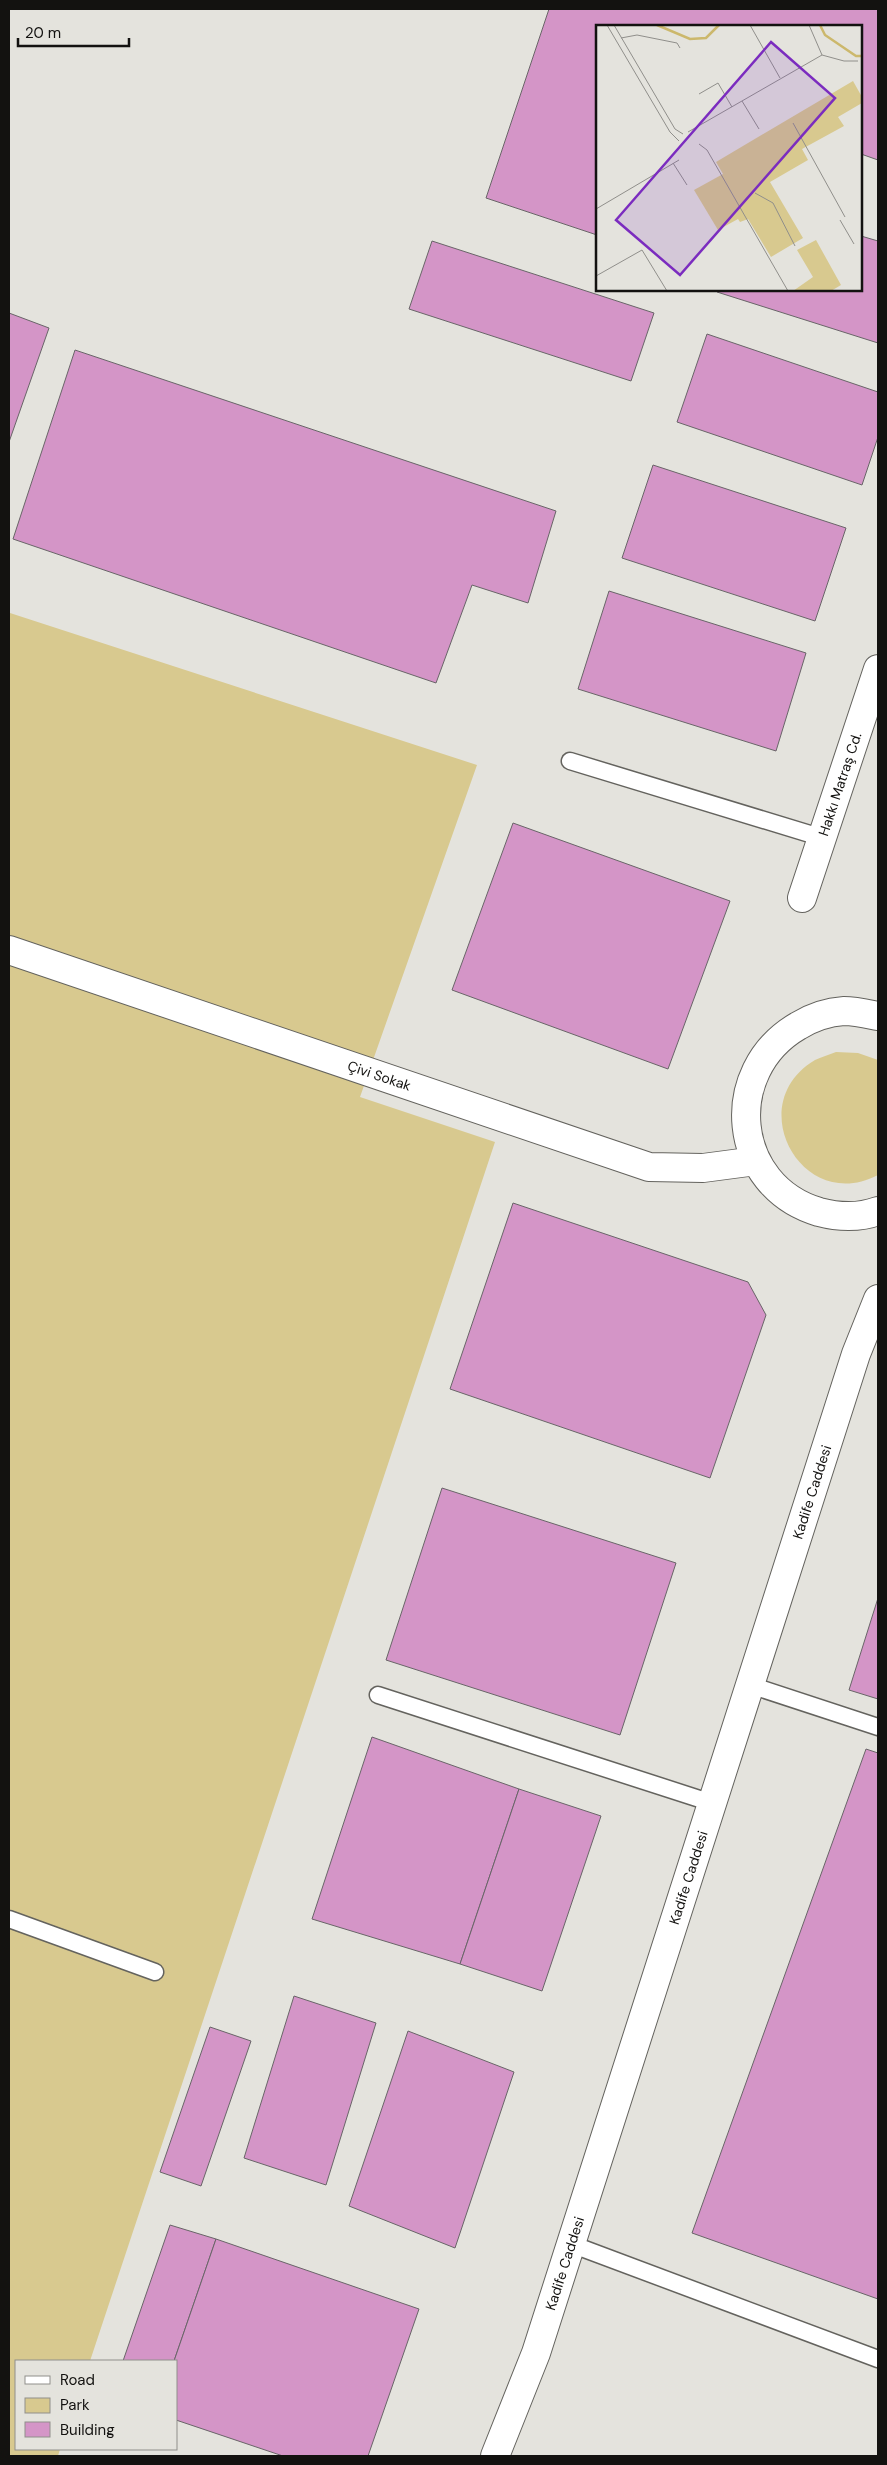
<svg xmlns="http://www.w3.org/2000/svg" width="887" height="2465" viewBox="0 0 887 2465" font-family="'DM Sans',sans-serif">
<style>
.green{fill:#d8c98f}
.building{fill:#d495c7;stroke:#696568}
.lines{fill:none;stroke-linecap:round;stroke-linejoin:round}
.service-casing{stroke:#64635e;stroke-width:19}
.minor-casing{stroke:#64635e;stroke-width:30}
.tertiary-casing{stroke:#64635e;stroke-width:30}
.service{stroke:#fff;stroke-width:16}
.minor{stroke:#fff;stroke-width:28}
.tertiary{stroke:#fff;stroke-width:28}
.labels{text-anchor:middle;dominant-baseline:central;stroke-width:4;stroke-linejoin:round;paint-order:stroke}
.street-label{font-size:14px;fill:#131210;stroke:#e4e3dd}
.inset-river{fill:none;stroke:#ccb86c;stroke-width:2.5}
.inset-road{fill:none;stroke:#908f8b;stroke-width:1}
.view{fill:#7b2cbf;fill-opacity:0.15;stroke:#7b2cbf;stroke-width:2.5}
.inset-edge{fill:none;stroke:#131210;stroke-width:2.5}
</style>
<rect width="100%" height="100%" fill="#e4e3dd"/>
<g class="green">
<polygon points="10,613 477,765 360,1097 495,1142 90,2361 16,2361 16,2449 60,2449 58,2456 9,2456"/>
<path d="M 836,1052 L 858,1053 L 878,1060 L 878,1175 C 802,1215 741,1104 815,1060 C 821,1057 829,1055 836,1052 Z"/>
</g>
<g class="building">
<polygon points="549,9 878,9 878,160 861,154 861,26 597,26 597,235 486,198"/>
<polygon points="861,236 878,241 878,343 717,292 717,290 861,290"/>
<polygon points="432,241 654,313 631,381 409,309"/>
<polygon points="9,313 49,328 9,442"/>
<polygon points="707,334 878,392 878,437 862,485 677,422"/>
<polygon points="75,350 556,511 528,603 472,585 436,683 13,539"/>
<polygon points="653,465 846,528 815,621 622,558"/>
<polygon points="609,591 806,653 776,751 578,689"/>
<polygon points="513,823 730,901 668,1069 452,990"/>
<polygon points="513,1203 748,1282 766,1315 710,1478 450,1389"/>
<polygon points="442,1488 676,1563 620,1735 386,1660"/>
<polygon points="878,1598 878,1699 849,1690"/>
<polygon points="372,1737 519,1789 460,1964 312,1919"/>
<polygon points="866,1749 878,1753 878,2299 692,2233"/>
<polygon points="519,1789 601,1816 542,1991 460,1964"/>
<polygon points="294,1996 376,2023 326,2185 244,2158"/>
<polygon points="210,2027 251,2041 201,2186 160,2172"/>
<polygon points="408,2031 514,2072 455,2248 349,2206"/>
<polygon points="170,2225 216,2239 174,2361 123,2361"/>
<polygon points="216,2239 419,2309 368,2456 283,2456 176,2420 176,2361 174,2361"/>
</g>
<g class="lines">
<defs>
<g id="service">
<polyline points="570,761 823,838"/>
<polyline points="750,1685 878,1727"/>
<polyline points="378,1695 712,1803"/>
<polyline points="9,1919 155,1972"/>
<polyline points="571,2244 878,2359"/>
</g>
<g id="minor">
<path id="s1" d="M 802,898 L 878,669"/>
<path id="s2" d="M 9,950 L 649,1167 L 703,1168 L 756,1161"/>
<path id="s3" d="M 495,2456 L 536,2353 L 856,1354 L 878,1299"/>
</g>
<path id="tertiary" d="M 878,1016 C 868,1014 855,1011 844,1011 C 828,1012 811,1018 798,1026 C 721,1071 731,1186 819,1212 C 838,1217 859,1218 878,1211"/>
</defs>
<use href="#service" class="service-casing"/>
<use href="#minor" class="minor-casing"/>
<use href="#tertiary" class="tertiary-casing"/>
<use href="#service" class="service"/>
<use href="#minor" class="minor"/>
<use href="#tertiary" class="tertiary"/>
</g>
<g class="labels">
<g class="street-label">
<text stroke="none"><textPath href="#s1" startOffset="120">Hakkı Matraş Cd.</textPath></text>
<text stroke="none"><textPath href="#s2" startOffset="391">Çivi Sokak</textPath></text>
<text stroke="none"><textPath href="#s3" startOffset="1015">Kadife Caddesi</textPath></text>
<text stroke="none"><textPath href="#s3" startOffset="610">Kadife Caddesi</textPath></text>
<text stroke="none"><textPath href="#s3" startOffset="205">Kadife Caddesi</textPath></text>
</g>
</g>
<g transform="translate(596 25)">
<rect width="266" height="266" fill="#e4e3dd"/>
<path d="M 257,56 L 266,72 L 266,78 L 242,92 L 248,101 L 206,124 L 212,135 L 174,157 L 207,213 L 175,232 L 152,194 L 144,197 L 142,194 L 122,205 L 98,165 L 127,149 L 120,137 ZM 220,215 L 245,260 L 235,266 L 197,266 L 217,252 L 201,225 Z" fill="#d8c98f"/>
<path class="inset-river" d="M 61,0 L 94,14 L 110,13 L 123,0M 224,0 L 229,10 L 260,31 L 265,31"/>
<path class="inset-road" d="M 11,0 L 74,107 L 83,116M 18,0 L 79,104 L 87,109M 154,0 L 184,53M 213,0 L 226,30M 25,13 L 41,10 L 81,18 L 84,23M 226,30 L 248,36 L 262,36M 103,69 L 122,58 L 136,82M 146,76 L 163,104M 197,98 L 249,192M 92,107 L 226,30M 103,119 L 111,125 L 192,266M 77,138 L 91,160M 159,168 L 177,178 L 199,221M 0,184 L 83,135M 244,195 L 258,219M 0,251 L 46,225 L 71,266"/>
<path class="view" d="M 175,17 L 239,73 L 84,250 L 20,195 Z"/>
<rect width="266" height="266" class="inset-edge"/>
</g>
<rect width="887" height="2465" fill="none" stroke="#131210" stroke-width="20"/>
<rect x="15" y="2360" width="162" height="90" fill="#e4e3dd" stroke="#908f8b"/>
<rect x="25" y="2376" width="25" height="8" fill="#ffffff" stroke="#908f8b"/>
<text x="60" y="2385" font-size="15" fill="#131210">Road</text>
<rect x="25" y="2398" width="25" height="15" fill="#d8c98f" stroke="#908f8b"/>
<text x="60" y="2410" font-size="15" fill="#131210">Park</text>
<rect x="25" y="2422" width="25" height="15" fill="#d495c7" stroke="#908f8b"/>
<text x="60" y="2435" font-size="15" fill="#131210">Building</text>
<path d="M18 38v8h111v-8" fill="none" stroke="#131210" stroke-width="2.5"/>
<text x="25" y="38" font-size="15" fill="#131210" stroke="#e4e3dd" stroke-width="4" paint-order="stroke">20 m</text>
</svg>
